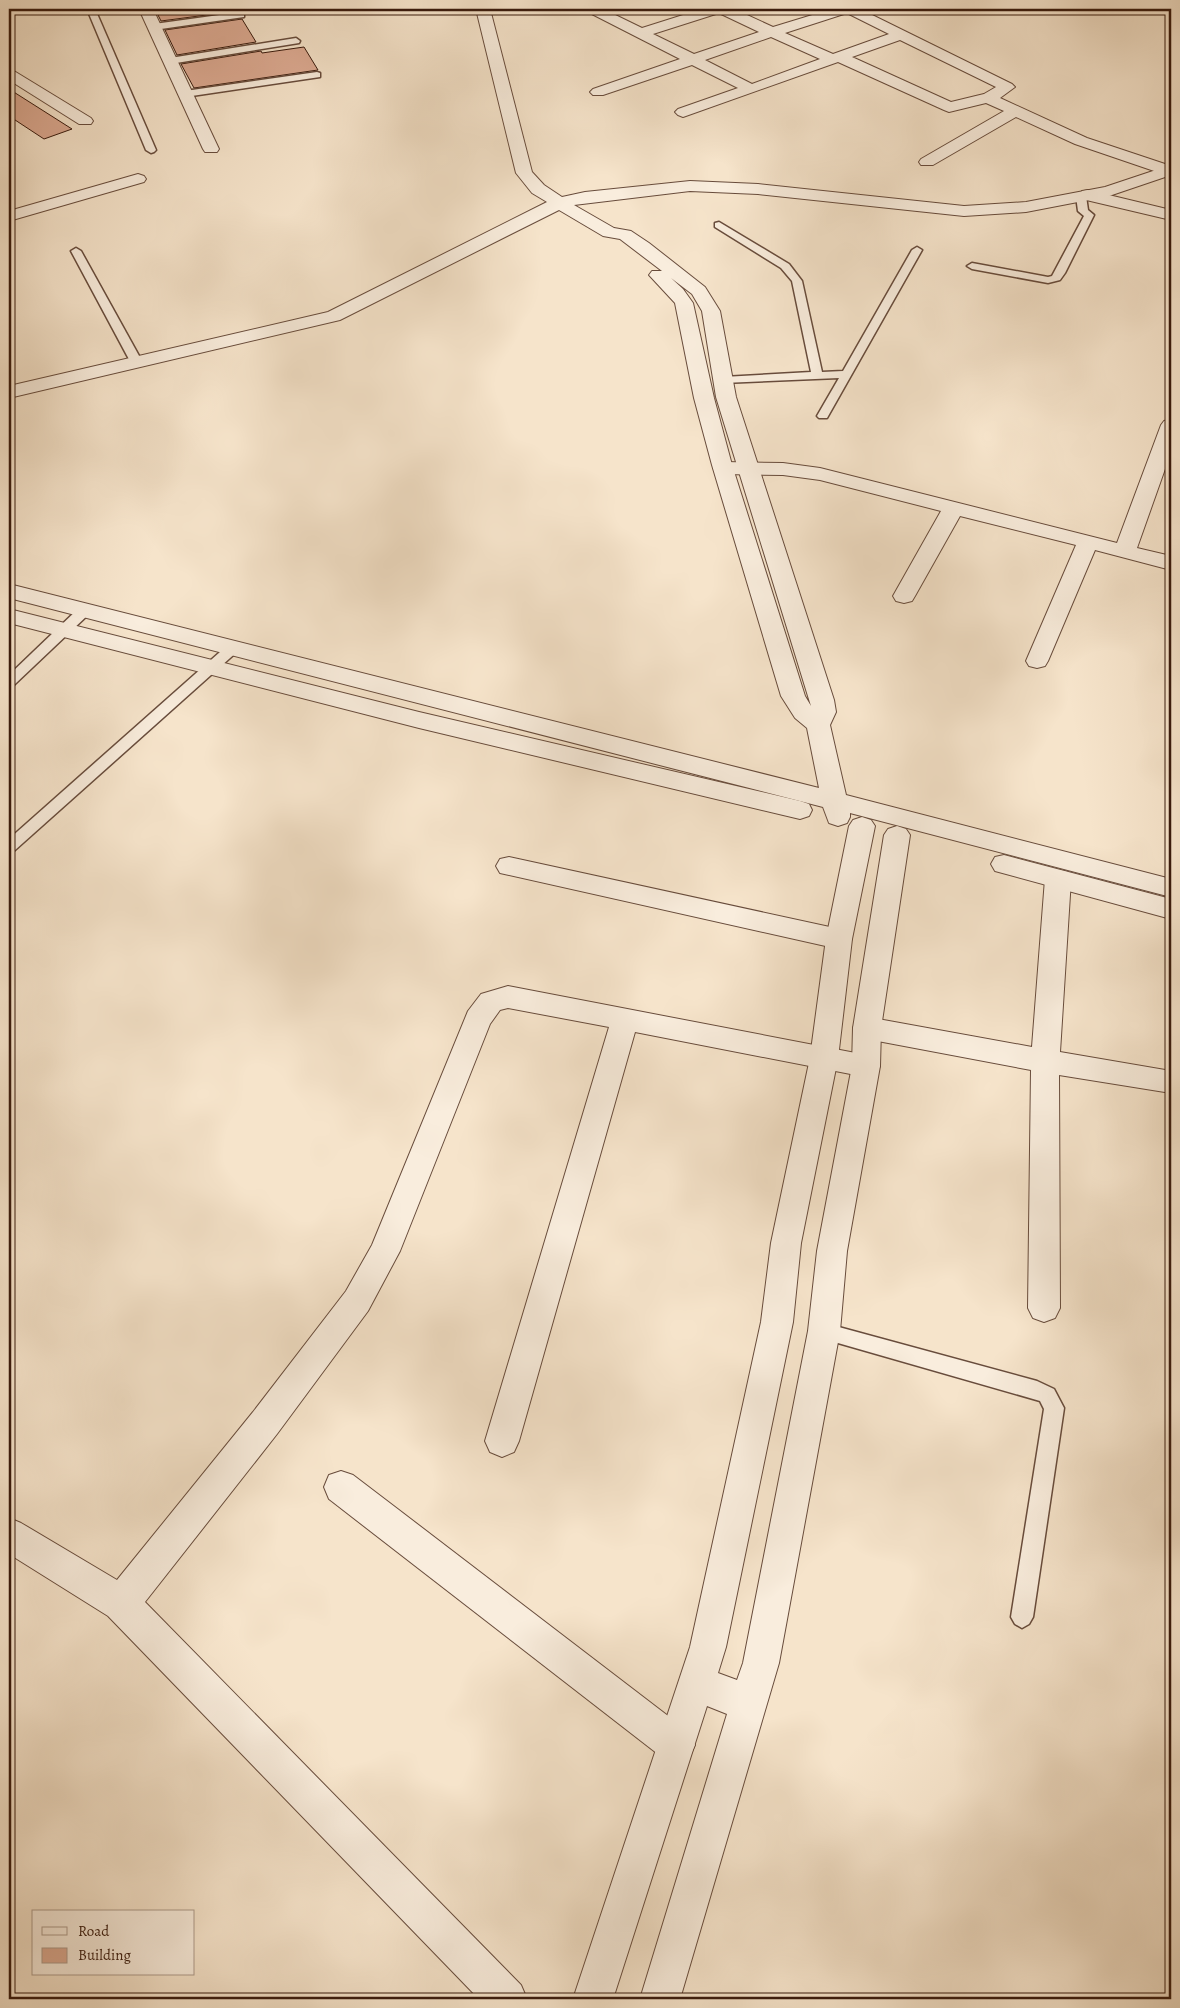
<svg xmlns="http://www.w3.org/2000/svg" width="1180" height="2008" viewBox="0 0 1180 2008" font-family="Alegreya,serif">
<style>
.building{fill:#dcaa92;stroke:#391a0d}
.lines{fill:none;stroke-linecap:round;stroke-linejoin:round}
.service-casing{stroke:#684c3c;stroke-width:3}
.minor-casing{stroke:#684c3c;stroke-width:2}
.tertiary-casing{stroke:#684c3c;stroke-width:2}
.service{fill:#f9eddd;fill-rule:evenodd}
.minor{fill:#f9eddd;fill-rule:evenodd}
.tertiary{fill:#f9eddd;fill-rule:evenodd}
</style>
<rect width="100%" height="100%" fill="#f6e4cb"/>
<filter id="stains"><feTurbulence type="fractalNoise" baseFrequency=".004" numOctaves="4"/><feColorMatrix values="0 0 0 0 .2 0 0 0 0 .09 0 0 0 0 .02 0 0 0 .5 -.17"/></filter>
<radialGradient id="worn" r=".72"><stop offset=".6" stop-color="#630" stop-opacity="0"/><stop offset="1" stop-color="#630" stop-opacity=".3"/></radialGradient>
<g class="building">
<polygon points="155,9 236,9 237,11 161,21"/>
<polygon points="242,19 256,42 177,55 165,30"/>
<polygon points="304,47 318,70 194,88 181,64 261,51 262,53"/>
<polygon points="9,89 72,129 44,139 9,116"/>
</g>
<g class="lines">
<defs>
<g id="service">
<polygon points="87,9 95,9 156,150 154,152 151,153 146,150"/>
<polygon points="241,12 244,13 244,17 154,30 150,27 154,24"/>
<polygon points="296,38 300,41 299,43 170,64 166,61 170,58"/>
<polygon points="317,72 320,73 320,77 185,97 180,94 185,91"/>
<polygon points="1081,193 1086,196 1088,210 1094,215 1065,273 1060,280 1048,283 972,269 967,266 972,263 1048,277 1052,276 1084,216 1078,211 1076,196"/>
<polygon points="719,222 789,264 802,281 822,372 843,371 912,250 917,247 922,250 827,418 819,418 817,416 839,378 723,383 717,380 723,377 811,372 792,281 781,268 715,227 715,223"/>
<polygon points="76,248 81,251 143,363 141,365 137,366 131,363 71,251"/>
<polygon points="84,607 89,608 91,611 89,614 14,685 9,686 9,675 79,608"/>
<polygon points="234,643 239,644 241,647 239,650 14,851 9,852 9,839 229,644"/>
<polygon points="824,1323 1037,1381 1054,1389 1064,1408 1033,1617 1029,1624 1022,1628 1015,1624 1011,1617 1044,1409 1040,1401 824,1339 817,1337 815,1331 817,1325"/>
</g>
<g id="minor">
<polygon points="139,9 153,9 219,149 217,152 205,152 203,149"/>
<path d="M 586,9 L 603,9 L 642,28 L 702,9 L 734,9 L 773,27 L 832,9 L 860,9 L 1012,84 L 1015,87 L 1000,98 L 1087,138 L 1171,166 L 1171,175 L 1163,174 L 1075,144 L 1016,117 L 933,165 L 921,165 L 919,162 L 921,159 L 1004,111 L 986,103 L 949,112 L 944,110 L 838,62 L 683,117 L 678,115 L 675,112 L 678,109 L 738,88 L 692,65 L 603,95 L 593,95 L 590,92 L 593,89 L 680,59 L 588,12 ZM 719,13 L 759,32 L 694,54 L 653,34 ZM 847,13 L 889,34 L 833,54 L 785,33 ZM 771,37 L 820,59 L 752,84 L 705,60 ZM 900,40 L 996,87 L 984,94 L 951,102 L 852,57 Z"/>
<polygon points="9,70 14,71 91,118 93,121 91,124 79,124 9,80"/>
<polygon points="138,174 144,176 146,179 144,182 9,221 9,211"/>
<polygon points="1088,190 1171,210 1171,220 1082,199 1080,195 1082,191"/>
<polygon points="1171,419 1171,452 1137,548 1171,556 1171,570 1095,550 1048,661 1045,666 1037,668 1029,666 1026,661 1076,545 960,516 915,596 912,601 904,603 896,601 893,596 941,511 820,480 783,475 723,474 716,472 713,468 716,464 723,462 783,463 820,468 1117,543 1161,425 1164,421"/>
<polygon points="509,857 839,929 848,932 852,939 848,946 839,949 500,873 496,866 500,859"/>
<polygon points="1058,870 1067,872 1071,879 1060,1052 1171,1071 1171,1093 1059,1075 1060,1308 1055,1318 1044,1322 1033,1318 1028,1308 1031,1070 867,1039 857,1036 853,1028 857,1020 867,1017 1032,1047 1045,879 1049,872"/>
<polygon points="508,986 866,1055 876,1058 880,1066 876,1074 866,1077 635,1032 519,1441 514,1452 502,1457 490,1452 485,1441 609,1027 508,1008 500,1010 490,1024 400,1251 368,1311 277,1434 145,1602 521,1985 527,1999 479,1999 108,1616 9,1554 9,1518 21,1523 117,1580 253,1412 346,1291 372,1245 468,1011 481,994"/>
<polygon points="341,1471 353,1475 395,1507 689,1732 695,1745 689,1758 676,1764 663,1758 329,1499 324,1487 329,1475"/>
</g>
<g id="tertiary">
<path d="M 476,9 L 490,9 L 532,172 L 544,185 L 562,197 L 585,192 L 690,181 L 758,184 L 964,206 L 1026,202 L 1105,187 L 1171,165 L 1171,175 L 1109,196 L 1026,212 L 964,216 L 758,194 L 690,191 L 574,205 L 614,228 L 631,231 L 649,243 L 705,287 L 720,311 L 736,397 L 834,700 L 836,712 L 830,725 L 846,795 L 1171,879 L 1171,897 L 850,813 L 850,817 L 847,823 L 838,826 L 829,823 L 823,807 L 9,598 L 9,584 L 819,788 L 807,728 L 795,718 L 781,696 L 712,465 L 694,398 L 675,303 L 649,275 L 652,271 L 662,271 L 620,239 L 603,236 L 559,210 L 340,320 L 9,398 L 9,386 L 328,312 L 547,202 L 532,193 L 516,173 ZM 671,278 L 692,294 L 702,311 L 716,397 L 811,706 L 805,696 L 732,465 L 714,398 L 693,303 L 683,289 Z"/>
<polygon points="9,609 419,712 800,801 809,804 812,810 809,816 800,819 419,728 9,623"/>
<polygon points="862,817 871,820 875,826 852,939 838,1058 801,1243 793,1322 726,1647 718,1673 737,1680 743,1663 808,1331 817,1251 852,1066 853,1028 884,835 888,829 897,826 906,829 910,835 881,1028 880,1066 847,1251 840,1331 779,1663 680,1999 640,1999 727,1714 707,1706 613,1999 573,1999 690,1647 761,1322 771,1243 810,1058 826,939 849,826 853,820"/>
<polygon points="1004,855 1171,899 1171,919 995,871 991,864 995,857"/>
</g>
</defs>
<use href="#service" class="service-casing"/>
<use href="#minor" class="minor-casing"/>
<use href="#tertiary" class="tertiary-casing"/>
<use href="#service" class="service"/>
<use href="#minor" class="minor"/>
<use href="#tertiary" class="tertiary"/>
</g>
<rect width="1180" height="2008" fill="none" stroke="#f6e4cb" stroke-width="30"/>
<rect x="10" y="10" width="1160" height="1988" fill="none" stroke="#391a0d" stroke-width="2.5"/>
<rect x="15" y="15" width="1150" height="1978" fill="none" stroke="#391a0d"/>
<rect x="32" y="1910" width="162" height="65" fill="#f9eddd" stroke="#ac998a"/>
<rect x="42" y="1927" width="25" height="8" fill="#f9eddd" stroke="#ac998a"/>
<text x="78" y="1936" font-size="15" fill="#391a0d">Road</text>
<rect x="42" y="1948" width="25" height="15" fill="#dcaa92" stroke="#ac998a"/>
<text x="78" y="1960" font-size="15" fill="#391a0d">Building</text>
<rect width="100%" height="100%" filter="url(#stains)"/>
<rect width="100%" height="100%" fill="url(#worn)"/>
</svg>
